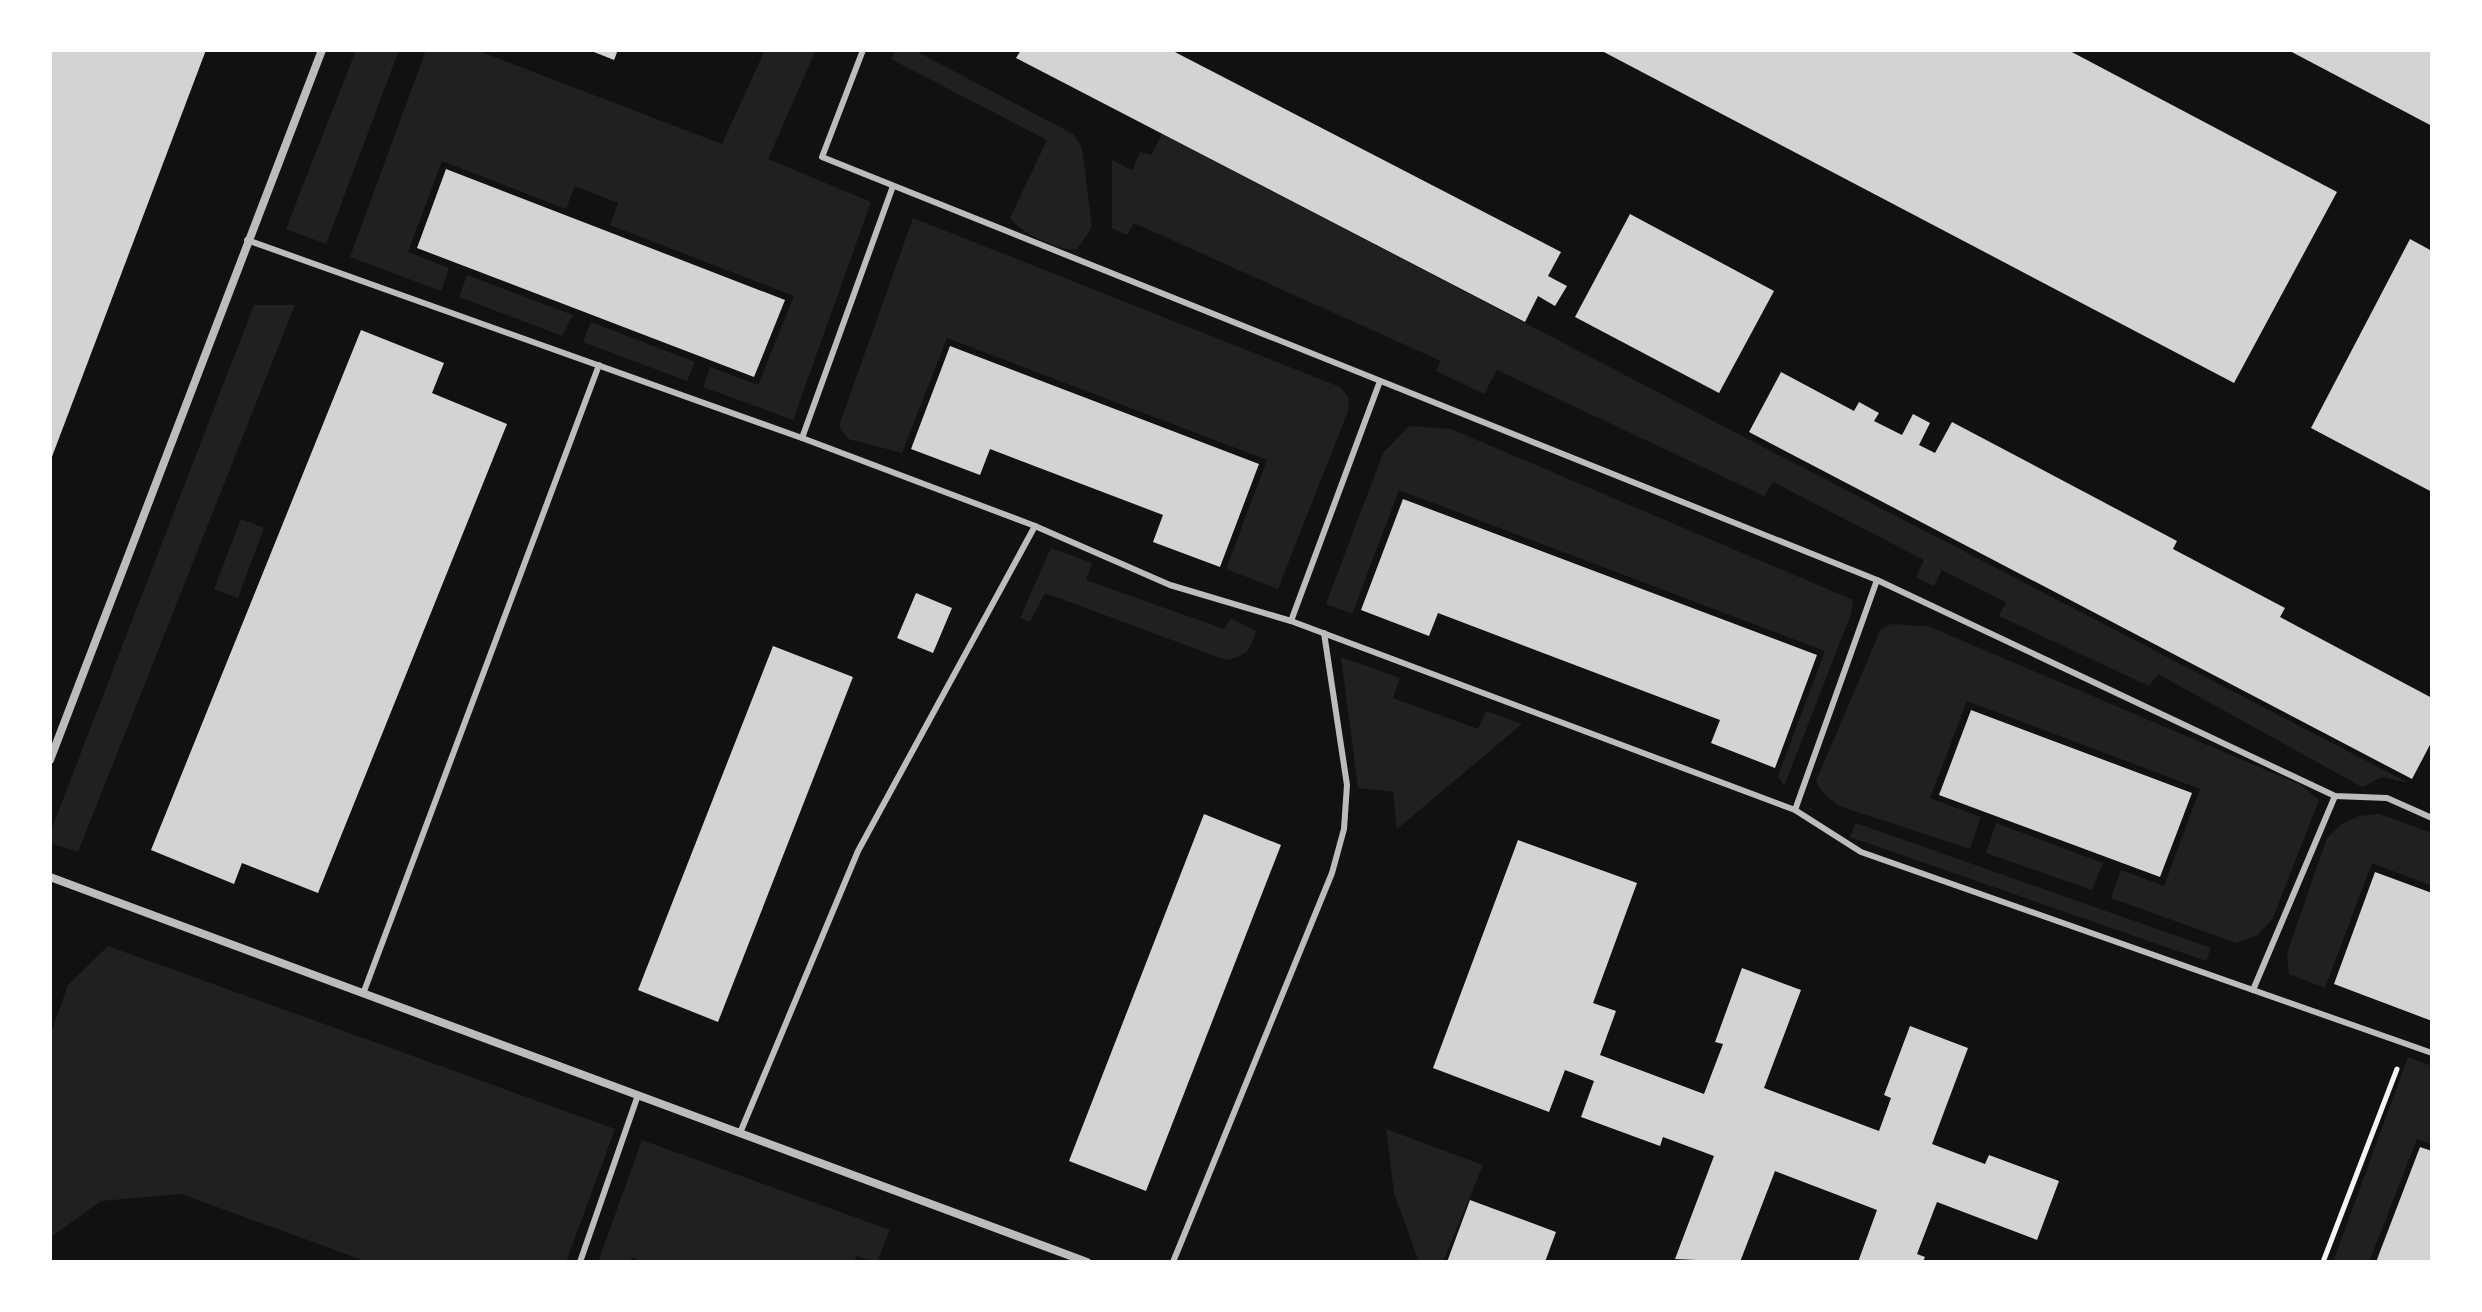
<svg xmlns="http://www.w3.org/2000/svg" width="2482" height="1312" viewBox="0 0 2482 1312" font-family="'IBM Plex Serif',serif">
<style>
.green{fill:#202020}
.building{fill:#d3d3d3}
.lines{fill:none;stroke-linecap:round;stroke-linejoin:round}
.path{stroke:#f5f5f5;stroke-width:5}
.service{stroke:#bcbcbc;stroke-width:6}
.minor{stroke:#bcbcbc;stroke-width:8}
</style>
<rect width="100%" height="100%" fill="#111"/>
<g class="green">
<polygon points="356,50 399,50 326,244 286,229"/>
<polygon points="426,50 476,50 722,144 765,50 816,50 768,159 871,202 793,420 703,387 710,367 758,385 794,296 610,225 618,203 575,186 566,209 442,161 408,252 449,268 441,291 350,257"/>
<path d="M 896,50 L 914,50 L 1073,134 L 1082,148 L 1092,227 L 1077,249 C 1057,251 1023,234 1010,218 L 1047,140 L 891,59 Z"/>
<polygon points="1162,134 2409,783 2382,777 2362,787 2158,674 2149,686 1999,616 2006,602 1942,570 1934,586 1916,577 1924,560 1773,482 1764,496 1497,370 1484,394 1436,371 1441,361 1134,223 1127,235 1112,228 1112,160 1132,170 1140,152 1151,155"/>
<polygon points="913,218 1340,387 1349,398 1348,411 1278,589 1226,569 1267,460 947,338 902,453 848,439 839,426"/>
<polygon points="467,275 573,315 562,336 459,297"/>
<polygon points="254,305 295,305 78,852 50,843 50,833"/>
<polygon points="591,322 695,362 687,381 583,342"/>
<polygon points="1409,426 1451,429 1853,600 1851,614 1784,786 1778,776 1825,651 1399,490 1352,614 1326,604 1383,453"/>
<polygon points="241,519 264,528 238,598 214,589"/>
<path d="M 1051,548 L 1092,563 L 1086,580 L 1224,629 L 1231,618 L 1256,631 C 1251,650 1246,656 1226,660 L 1045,593 L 1030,622 L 1020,618 Z"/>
<polygon points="1891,624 1928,626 2301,785 2319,800 2273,918 2258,935 2236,943 2111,898 2121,870 2164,886 2200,789 1967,701 1930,798 1981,817 1970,849 1839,806 1823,793 1816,781 1881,629"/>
<polygon points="1341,657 1400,678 1393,698 1478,729 1486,711 1522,724 1397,829 1393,792 1358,788"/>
<polygon points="2379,814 2432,833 2432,886 2372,863 2325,988 2289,974 2287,953 2327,838 2342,824 2359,816"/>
<polygon points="1856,823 2211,948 2206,961 1850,837"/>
<polygon points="1996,823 2103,863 2092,890 1986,853"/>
<polygon points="108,946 615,1129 566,1262 368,1262 181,1194 101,1201 50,1238 50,1036 68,985"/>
<polygon points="2408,1057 2432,1066 2432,1144 2417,1139 2369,1262 2333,1262"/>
<polygon points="1386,1129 1483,1165 1443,1262 1419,1262 1394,1193"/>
<polygon points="642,1140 890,1230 877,1262 856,1256 854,1262 644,1262 632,1257 629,1262 598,1262"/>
</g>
<g class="building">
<polygon points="50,50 206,50 50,462"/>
<polygon points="589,50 618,50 614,60"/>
<polygon points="1021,50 1171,50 1561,252 1548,276 1567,286 1555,306 1538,296 1525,322 1016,58"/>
<polygon points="1600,50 2068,50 2337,192 2234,383"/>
<polygon points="2288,50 2432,50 2432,126"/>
<polygon points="446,169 785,300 754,377 417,248"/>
<polygon points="1630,214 1774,291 1719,393 1575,317"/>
<polygon points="2410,239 2432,251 2432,492 2311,428"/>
<polygon points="361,330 444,363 432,393 507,424 318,893 242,863 234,884 151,850"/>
<polygon points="950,346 1259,464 1220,567 1153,542 1163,515 990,449 980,475 911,449"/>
<polygon points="1781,372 1854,411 1859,402 1879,413 1874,421 1902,435 1913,414 1930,423 1919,445 1935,453 1952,422 2177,541 2173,549 2285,608 2280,617 2432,698 2432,741 2412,779 1749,432"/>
<polygon points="1403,499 1817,655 1775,768 1711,743 1720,720 1438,613 1429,636 1361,610"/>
<polygon points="916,593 952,608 933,653 897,638"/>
<polygon points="773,646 853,677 718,1022 638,990"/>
<polygon points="1971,710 2192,793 2160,877 1939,795"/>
<polygon points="1204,814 1281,845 1146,1191 1069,1161"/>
<polygon points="1518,840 1637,883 1593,1003 1616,1011 1600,1055 1704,1094 1723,1044 1715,1042 1742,968 1801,990 1764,1088 1879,1131 1891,1098 1884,1095 1910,1026 1968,1048 1932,1144 1985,1164 1989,1155 2059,1181 2037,1240 1937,1202 1917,1254 1925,1257 1923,1262 1858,1262 1877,1210 1775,1171 1740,1262 1675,1259 1714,1156 1663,1137 1660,1146 1581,1117 1594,1081 1565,1070 1549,1112 1433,1068"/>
<polygon points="2375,872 2432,893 2432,1021 2334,984"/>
<polygon points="2420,1147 2432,1151 2432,1262 2376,1262"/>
<polygon points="1470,1200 1556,1232 1545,1262 1447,1262"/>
</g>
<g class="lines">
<polyline class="path" points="2323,1262 2397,1069"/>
<g class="service">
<polyline points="863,50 822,157 1877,580 1795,810"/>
<polyline points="247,240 802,438 1035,526 1170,585 1291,621 1795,810 1861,852 2432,1053"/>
<polyline points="802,438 893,186"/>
<polyline points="1877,580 2335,796 2387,798 2432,818"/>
<polyline points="1291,621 1380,381"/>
<polyline points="2253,990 2335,796"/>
<polyline points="363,994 599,365"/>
<polyline points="740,1133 858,851 1035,526"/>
<polyline points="580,1262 638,1095"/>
<polyline points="1173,1262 1332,873 1344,829 1347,785 1324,633"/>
</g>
<g class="minor">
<polyline points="50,760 322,50"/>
<polyline points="50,877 1087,1262"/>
</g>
</g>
<rect width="2482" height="1312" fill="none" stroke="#ffffff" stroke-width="104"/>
</svg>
